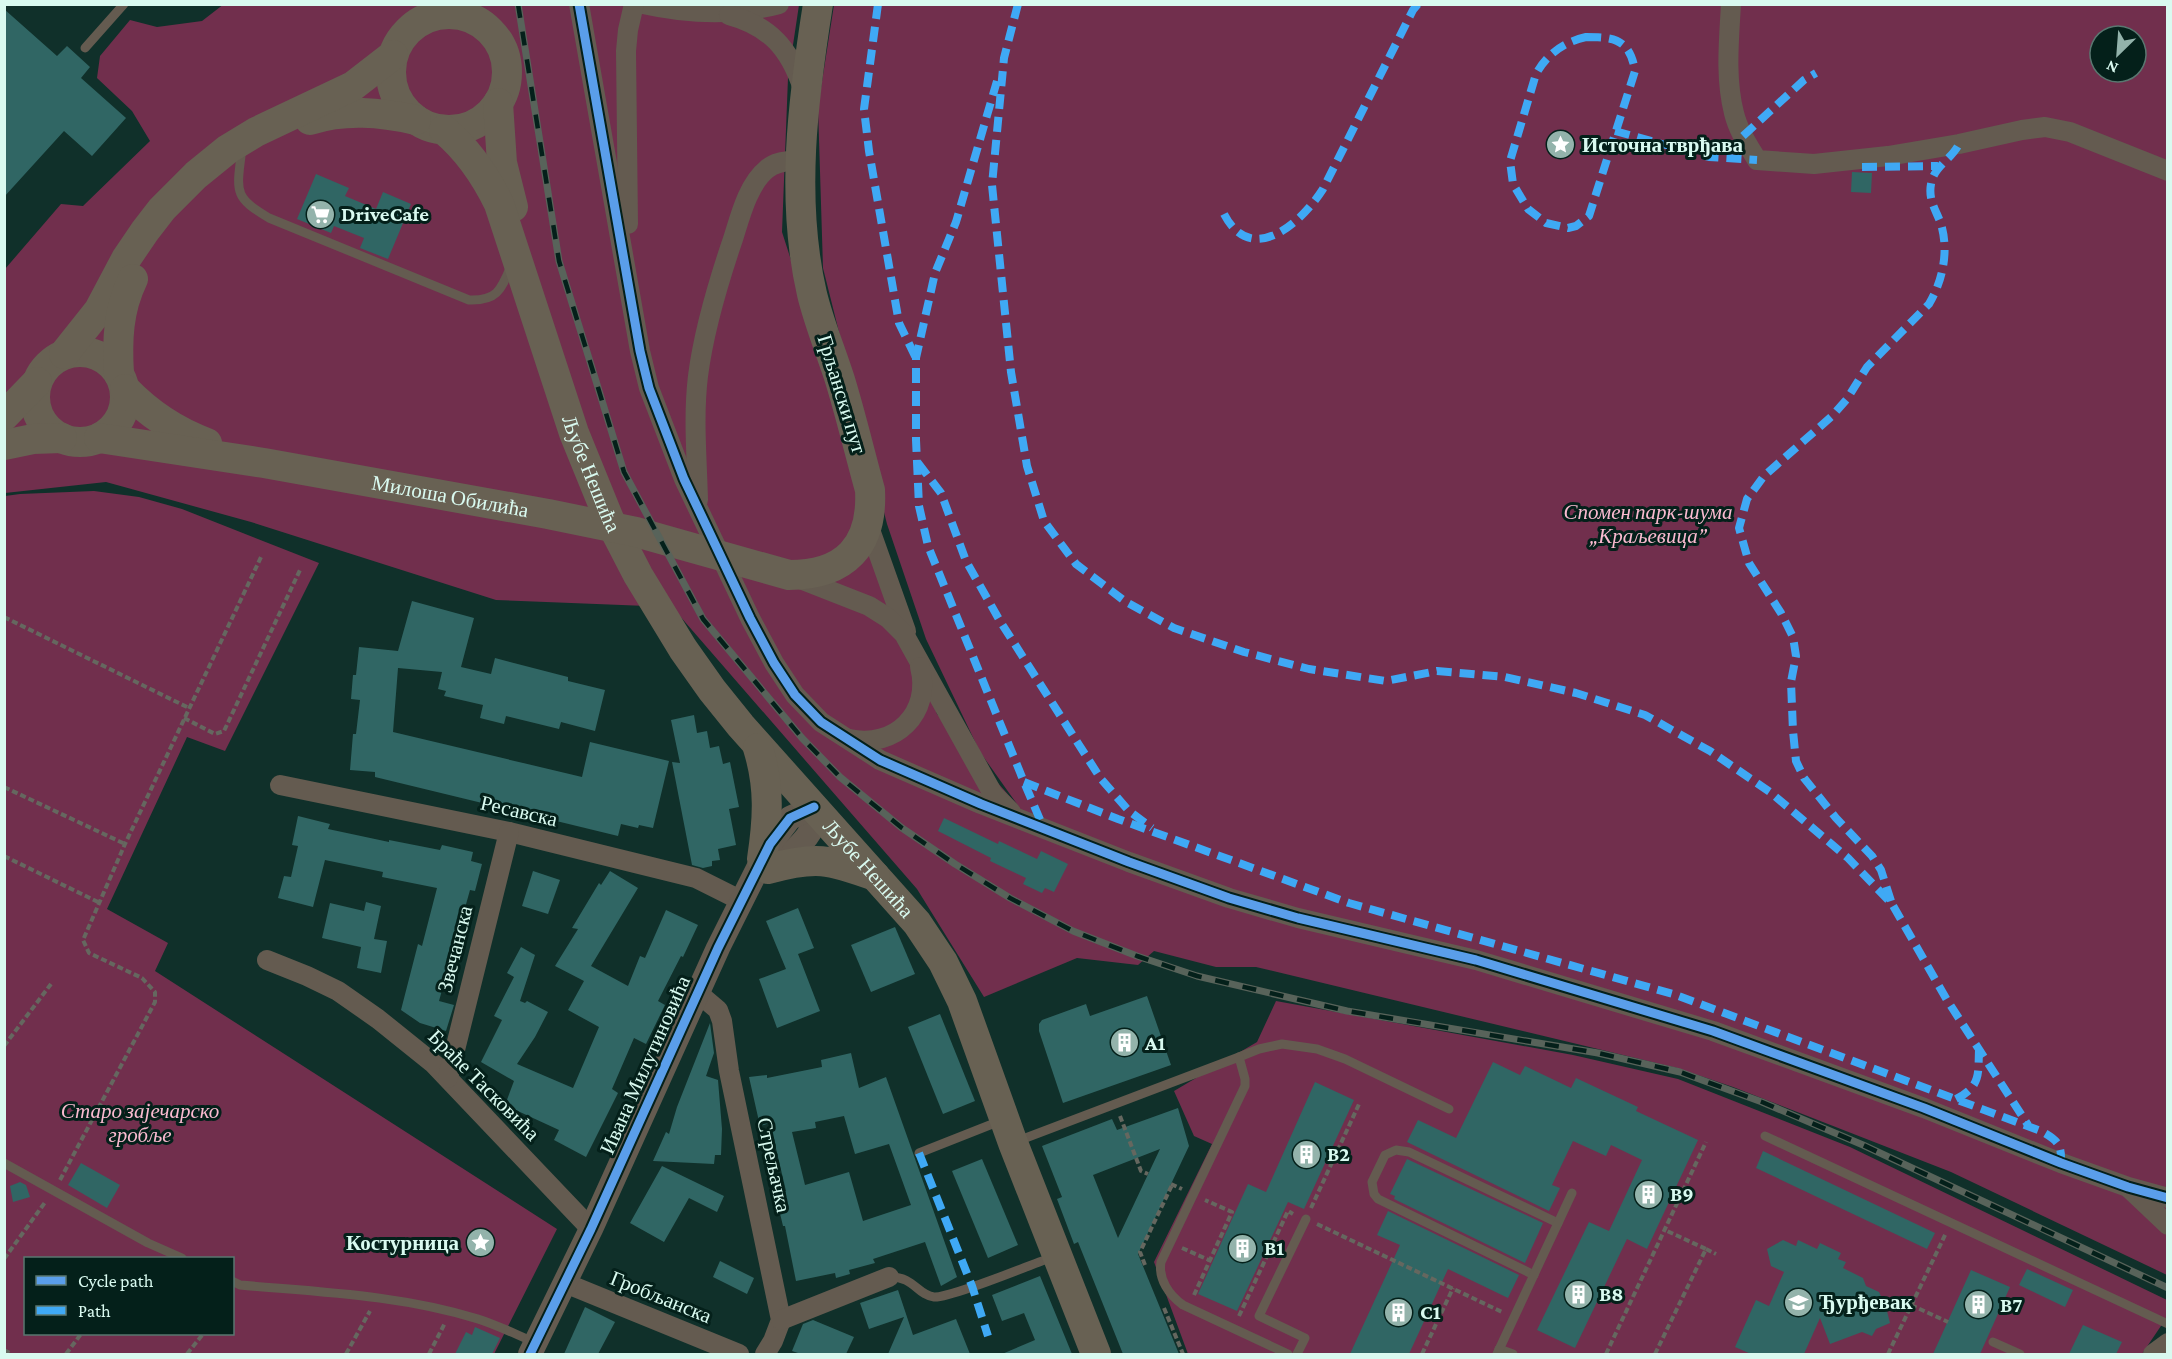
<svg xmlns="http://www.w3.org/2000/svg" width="2172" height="1359" viewBox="0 0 2172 1359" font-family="'Crimson Pro',serif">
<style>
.green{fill:#712f4d;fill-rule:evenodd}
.building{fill:#306664;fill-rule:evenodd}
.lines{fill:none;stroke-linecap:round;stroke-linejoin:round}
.path{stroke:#65675f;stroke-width:4;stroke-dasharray:6 3;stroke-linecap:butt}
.service{stroke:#645b50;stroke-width:9}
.minor{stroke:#645b50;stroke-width:20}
.tertiary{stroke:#645b50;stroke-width:24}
.primary{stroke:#686153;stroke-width:30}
.rail-casing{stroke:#58635a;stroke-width:7}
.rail{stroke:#04201a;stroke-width:4.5;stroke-dasharray:14;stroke-linecap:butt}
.quiet{stroke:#3fa9f5;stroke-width:8;stroke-dasharray:15 8;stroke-linecap:butt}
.cycleway-casing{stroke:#04201a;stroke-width:13}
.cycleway{stroke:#5a9eea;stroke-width:9}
.labels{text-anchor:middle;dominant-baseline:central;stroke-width:6;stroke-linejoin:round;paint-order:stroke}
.poi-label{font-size:21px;font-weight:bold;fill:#d9faf0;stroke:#04201a;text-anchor:start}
.street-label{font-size:21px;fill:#d9faf0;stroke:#04201a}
.park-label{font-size:21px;font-style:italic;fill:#fabad0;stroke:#04201a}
</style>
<rect width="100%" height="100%" fill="#10302a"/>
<g class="green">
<path d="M 224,4 L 799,5 L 788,78 L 782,232 L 937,714 L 1019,807 L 980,752 L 926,639 L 887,524 L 823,268 L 818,107 L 834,5 L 2167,5 L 2167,1275 L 1951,1172 L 1733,1087 L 1677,1068 L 1256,967 L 1216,967 L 1154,951 L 1138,965 L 1077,958 L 984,997 L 917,889 L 672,607 L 496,600 L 251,522 L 106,482 L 5,493 L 5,269 L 61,204 L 83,206 L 150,141 L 132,111 L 97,78 L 100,56 L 130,20 L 157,27 L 202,21 ZM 2100,36 L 2136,36 L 2136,72 L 2100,72 Z"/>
<path d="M 94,491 L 139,497 L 182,509 L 319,563 L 225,751 L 187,737 L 107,909 L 168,943 L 155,971 L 557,1229 L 494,1354 L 5,1354 L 5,496 L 20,494 ZM 26,1258 L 232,1258 L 232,1334 L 26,1334 Z"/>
<polygon points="1276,1001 1573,1055 1678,1079 1850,1147 2167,1300 2167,1317 2142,1354 1188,1354 1154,1262 1212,1144 1194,1136 1174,1091 1257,1042"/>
</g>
<g class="building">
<polygon points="4,9 57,56 67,46 90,67 81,78 126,118 92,156 64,131 4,197"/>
<polygon points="1852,172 1872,173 1871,193 1851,192"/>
<polygon points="316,174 349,188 345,196 376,209 383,192 411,204 388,259 360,248 364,238 334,226 331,233 297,219"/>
<polygon points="412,601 474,618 461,667 491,674 495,658 568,677 568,681 605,690 595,731 561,722 559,729 506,716 504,724 480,718 483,705 444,696 446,691 438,689 442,672 398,668 393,732 582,777 590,742 669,761 653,828 639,825 638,828 621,824 618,836 375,777 375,772 350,770 353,734 356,734 360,700 351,699 353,675 356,675 359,647 398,651"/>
<polygon points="694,715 697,733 707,731 710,748 719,746 723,764 730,762 739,807 729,809 736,845 718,849 720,860 712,861 712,866 703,868 692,865 672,762 680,763 671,720"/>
<polygon points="298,816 330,824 328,829 389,842 389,840 440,850 442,845 473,852 471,861 482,864 475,891 470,890 439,1001 454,1005 446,1031 420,1023 401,1010 418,944 422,946 437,888 382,877 383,872 325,860 313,907 278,898 284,876 291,877 298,846 292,845"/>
<polygon points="944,818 998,844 999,841 1037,859 1041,851 1068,864 1054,892 1045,888 1042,893 1023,884 1026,878 990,861 991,858 938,831"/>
<polygon points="533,871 560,880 548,914 522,906"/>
<polygon points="610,871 638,888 591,966 628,986 640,956 645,958 666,910 698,925 683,957 681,956 658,1001 665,1005 646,1044 634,1038 612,1089 618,1093 586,1157 554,1140 559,1130 505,1105 514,1081 481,1062 502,1020 494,1016 514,977 507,973 521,947 535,955 520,1001 525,1003 527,1001 548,1012 535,1037 517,1064 573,1088 599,1027 568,1010 584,981 555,966 578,929 572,928 599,883 601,885"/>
<polygon points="366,902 381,906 374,939 387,941 381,973 357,968 361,947 322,938 330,903 364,911"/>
<polygon points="798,908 814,948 798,954 820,1011 777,1028 759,979 786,969 766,921"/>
<polygon points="895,927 915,974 871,992 851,945"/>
<polygon points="1147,996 1171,1065 1063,1103 1039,1031 1039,1024 1042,1020 1086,1004 1090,1016"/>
<polygon points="940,1014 975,1101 943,1114 908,1027"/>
<polygon points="710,1023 714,1053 706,1076 718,1080 722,1129 721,1155 715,1155 714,1164 653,1161 666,1132 669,1134 677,1107"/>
<path d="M 851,1053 L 859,1088 L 886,1077 L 957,1277 L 941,1286 L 925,1242 L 873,1259 L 875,1263 L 849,1270 L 850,1274 L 836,1278 L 835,1273 L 796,1281 L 785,1226 L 783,1226 L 775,1193 L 786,1191 L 770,1123 L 760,1126 L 749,1077 L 767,1075 L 767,1078 L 822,1067 L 821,1060 ZM 844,1116 L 855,1154 L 889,1144 L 911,1205 L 863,1221 L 849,1172 L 805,1185 L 792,1132 L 816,1128 L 815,1122 Z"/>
<polygon points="1493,1062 1520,1075 1525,1066 1571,1088 1576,1078 1638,1107 1636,1111 1698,1140 1647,1249 1627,1239 1575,1348 1537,1330 1589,1222 1609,1231 1642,1160 1611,1145 1606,1156 1573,1141 1552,1185 1560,1188 1549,1211 1407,1142 1418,1120 1456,1138"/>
<polygon points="1315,1082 1354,1100 1304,1209 1288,1202 1237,1311 1198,1294 1248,1184 1266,1192"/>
<path d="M 1178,1108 L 1189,1146 L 1138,1254 L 1179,1354 L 1123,1354 L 1078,1242 L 1074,1244 L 1057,1199 L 1062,1197 L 1042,1146 L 1112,1119 L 1117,1130 ZM 1160,1149 L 1118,1238 L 1093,1175 Z"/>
<polygon points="1763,1151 1935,1233 1927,1249 1756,1168"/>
<polygon points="982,1159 1018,1245 988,1258 952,1171"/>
<polygon points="1407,1159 1543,1223 1525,1263 1394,1199 1395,1196 1390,1194"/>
<polygon points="81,1163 120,1185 107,1208 68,1185"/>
<polygon points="662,1166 724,1196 717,1212 689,1198 664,1242 630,1223"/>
<polygon points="20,1182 26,1185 30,1197 13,1202 10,1186"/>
<polygon points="1388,1211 1519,1275 1508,1298 1448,1269 1409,1354 1350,1354 1400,1245 1377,1235"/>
<polygon points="1783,1240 1796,1246 1798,1240 1817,1249 1820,1243 1841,1253 1838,1259 1846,1262 1843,1268 1863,1278 1866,1286 1879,1292 1886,1307 1890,1323 1876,1329 1872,1336 1862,1332 1830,1344 1820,1318 1804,1354 1751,1354 1735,1347 1756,1300 1769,1306 1784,1272 1771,1266 1767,1249"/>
<polygon points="720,1261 754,1278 747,1294 713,1277"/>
<polygon points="2027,1269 2073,1290 2065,1307 2019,1285"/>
<polygon points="1971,1270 2010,1287 1980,1354 1933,1354"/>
<polygon points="1040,1276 1072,1354 1002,1354 1035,1340 1024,1313 1002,1321 992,1295"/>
<polygon points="898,1290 913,1335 956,1319 970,1354 888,1354 904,1317 869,1329 860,1303"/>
<polygon points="585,1307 615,1322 598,1354 564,1354"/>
<polygon points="813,1320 854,1337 846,1354 801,1354 792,1351 803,1324"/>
<polygon points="2083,1325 2122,1342 2116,1354 2069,1354"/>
<polygon points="475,1327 500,1338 492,1354 455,1354 466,1332 472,1335"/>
</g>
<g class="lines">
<g class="path">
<polyline points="4,617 189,708"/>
<polyline points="184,718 215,734 224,731 300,570"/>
<polyline points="4,787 125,844"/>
<polyline points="4,856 98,902"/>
<polyline points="4,1046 51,984"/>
<polyline points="1120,1116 1141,1171 1148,1174"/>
<polyline points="60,1180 155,1002 155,992 142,978 89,953 83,940 125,844 262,555"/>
<polyline points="1171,1184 1182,1189"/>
<polyline points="1311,1208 1360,1102"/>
<polyline points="1317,1224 1502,1312"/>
<polyline points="1182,1248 1209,1260"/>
<polyline points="1706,1249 1716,1254"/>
<polyline points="4,1259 46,1201"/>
<polyline points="1145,1265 1140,1252 1172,1185"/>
<polyline points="1194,1295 1232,1212 1205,1200"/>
<polyline points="1911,1305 1948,1322"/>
<polyline points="1164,1308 1183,1354"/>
<polyline points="1239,1316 1288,1211 1293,1214"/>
<polyline points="4,1350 12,1354"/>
<polyline points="66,1354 81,1334"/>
<polyline points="187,1354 203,1334"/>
<polyline points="346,1354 370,1311"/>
<polyline points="429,1354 445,1323"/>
<polyline points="1422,1354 1453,1288"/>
<polyline points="1606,1354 1706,1142"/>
<polyline points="1655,1354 1706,1249 1665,1230"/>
<polyline points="1888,1354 1946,1233"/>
</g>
<g class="service">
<polyline points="85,48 124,4"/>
<path d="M 241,156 C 236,194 236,198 269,218 L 469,300 C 497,301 501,290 511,266"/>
<polyline points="1239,1057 1259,1049 1282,1044 1317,1049 1345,1059 1449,1109"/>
<polyline points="1765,1136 2168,1324"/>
<path d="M 1015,1142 L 1239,1057 L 1245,1079 L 1245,1086 L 1161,1262 C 1158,1279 1169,1295 1183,1305 L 1288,1354"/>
<polyline points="919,1153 1000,1121"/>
<polyline points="4,1163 148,1243 182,1258"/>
<polyline points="1534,1275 1378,1199 1374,1194 1372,1182 1385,1155 1396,1150 1409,1152 1558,1223"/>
<path d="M 889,1277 C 914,1276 917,1295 934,1297 C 951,1298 1032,1264 1053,1257"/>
<path d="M 232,1281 L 240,1285 C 319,1292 401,1295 478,1319 C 497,1325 515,1334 534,1342"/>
<polyline points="1993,1342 2020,1354"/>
<polyline points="1499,1349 1513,1354"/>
<polyline points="1297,1354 1305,1338 1259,1316 1306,1219"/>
<polyline points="1497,1354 1572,1193"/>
</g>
<g class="minor">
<polyline points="579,4 640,351 649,388 684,479 750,618 774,663 795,695 821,722 880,760 981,804 1129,862 1229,898 1298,918 1476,960 1713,1031 1924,1108 2061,1163 2128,1187 2168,1198"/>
<path d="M 643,4 C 688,14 735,16 779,4"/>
<path d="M 1731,4 C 1729,40 1725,78 1734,113 C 1738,130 1748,145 1757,160 L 1814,164 L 1888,156 L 1959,144 L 2022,130 L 2045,127 L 2070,132 L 2168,171"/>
<path d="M 729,15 C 770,26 790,49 803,89"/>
<polyline points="628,224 626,51 628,30 634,4"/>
<path d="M 698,500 C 697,459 693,417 698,376 C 704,329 718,283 733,239 C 740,217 748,184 767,169 C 776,161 790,161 801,159"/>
<polyline points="868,524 906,631"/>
<polyline points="795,577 869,606 888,618 904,634 993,794 1011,812"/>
<path d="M 849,739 C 895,749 932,713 920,667"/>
<polyline points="280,785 509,832 696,878 742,901"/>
<polyline points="267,960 307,976 338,991 378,1019 434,1064 591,1229"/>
<polyline points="698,993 718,1010 722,1021 729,1071 781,1320 773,1341 765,1354"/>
<polyline points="448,1078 509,832"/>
<polyline points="2130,1189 2168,1225"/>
<polyline points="565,1283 739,1354"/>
<polyline points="781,1320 889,1277"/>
<polyline points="2153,1354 2168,1343"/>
</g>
<g class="tertiary">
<path d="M 771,867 C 793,853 812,838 819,812"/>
<polyline points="530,1354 591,1229 718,948 770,844 790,818 814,807"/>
</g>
<g class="primary">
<circle cx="449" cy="72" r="58"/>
<polyline points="498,103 502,163 513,207"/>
<path d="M 310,120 C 345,109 380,112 416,120"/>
<path id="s1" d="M 444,130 C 469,151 485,175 499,204 L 574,433 L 609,519 L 638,575 L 683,649 L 712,690 L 741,726 L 917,923 L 943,962 L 962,1001 L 1013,1143 L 1096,1354"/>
<circle cx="80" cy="397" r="45"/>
<polyline points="64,354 99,310 126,259 145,231 162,209 196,175 228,149 256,132 353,86 393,55"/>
<path d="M 119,374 C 117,340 118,310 133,279"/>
<path d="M 125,389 C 149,414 174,431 207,443"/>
<polyline points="4,416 37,382"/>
<path id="s2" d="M 99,438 L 264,463 L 548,514 L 636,532 L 789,575 C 845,575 873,546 870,490 C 860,454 851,416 840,380 C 831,352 819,323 812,294 C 790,199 803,99 818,4"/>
<polyline points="4,445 33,439 62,438"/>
<path d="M 758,748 C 770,787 768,819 762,859"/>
<path d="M 768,869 C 816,856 828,859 875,876"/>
</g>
<defs>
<polyline id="rail" points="518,4 559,261 624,472 703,619 802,738 840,777 902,828 955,864 1010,898 1073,931 1137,956 1197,976 1347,1011 1598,1053 1680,1072 1762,1102 1863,1145 2168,1288"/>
</defs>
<use href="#rail" class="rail-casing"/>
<use href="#rail" class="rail"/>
<g class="quiet">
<polyline points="878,4 864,109 869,151 899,323 916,358"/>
<polyline points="1018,4 1004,58 992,185 1011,372 1027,466 1044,521 1076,564 1126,602 1174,628 1244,652 1309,669 1386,681 1437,671 1505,677 1576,693 1645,715 1710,751 1770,792 1848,858 1892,904 1947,1000 2028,1125"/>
<path d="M 1586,37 C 1614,37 1630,39 1635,71 L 1589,216 L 1576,226 L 1568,228 L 1546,223 L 1528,209 L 1513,184 L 1510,161 L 1536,74 C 1547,54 1564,42 1586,37 Z"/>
<polyline points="997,81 956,222 935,273 916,358 916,440 919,506 928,546 1024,782 1044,829"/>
<polyline points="1615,131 1709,157 1757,160"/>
<polyline points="1743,136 1804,80 1816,73"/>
<polyline points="1862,167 1938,166"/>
<path d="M 1224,214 C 1252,268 1302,222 1323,189 L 1413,10 L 1418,4"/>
<polyline points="918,463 941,493 966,561 1000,621 1072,734 1101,779 1129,811 1152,828"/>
<path d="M 1024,782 L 1118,819 L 1349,903 L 1673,994 L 2041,1131 C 2057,1140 2062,1144 2061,1163"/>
<path d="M 1891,901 L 1881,870 L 1872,856 L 1836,818 L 1804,778 L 1796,761 L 1793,731 L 1791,682 L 1796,656 L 1793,637 L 1781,613 L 1749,563 L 1739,528 L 1747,499 L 1764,476 L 1832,416 L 1847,399 L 1867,367 L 1929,304 C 1943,280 1949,251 1941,224 C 1936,210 1928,200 1931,184 C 1934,166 1951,160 1959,144"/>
<path d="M 1956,1099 C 1981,1086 1978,1075 1979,1050"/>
<polyline points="919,1153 972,1286 988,1336"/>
</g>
<defs>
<g id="cycleway">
<polyline points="579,4 640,351 649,388 684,479 750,618 774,663 795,695 821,722 880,760 981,804 1129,862 1229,898 1298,918 1476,960 1713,1031 1924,1108 2061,1163 2128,1187 2168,1198"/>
<polyline points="530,1354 591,1229 718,948 770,844 790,818 814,807"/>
</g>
</defs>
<use href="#cycleway" class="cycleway-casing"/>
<use href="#cycleway" class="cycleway"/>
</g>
<defs>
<symbol id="sight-disc" viewBox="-11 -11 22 22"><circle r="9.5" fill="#93b3ab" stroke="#04201a"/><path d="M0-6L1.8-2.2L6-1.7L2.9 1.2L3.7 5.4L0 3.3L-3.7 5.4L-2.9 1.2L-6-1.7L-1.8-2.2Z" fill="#fff"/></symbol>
<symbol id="supermarket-disc" viewBox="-11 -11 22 22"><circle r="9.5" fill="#93b3ab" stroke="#04201a"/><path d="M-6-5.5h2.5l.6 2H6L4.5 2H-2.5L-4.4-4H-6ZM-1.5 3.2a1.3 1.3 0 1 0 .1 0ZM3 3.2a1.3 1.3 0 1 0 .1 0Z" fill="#fff"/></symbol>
<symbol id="building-disc" viewBox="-11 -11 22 22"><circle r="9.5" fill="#93b3ab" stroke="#04201a"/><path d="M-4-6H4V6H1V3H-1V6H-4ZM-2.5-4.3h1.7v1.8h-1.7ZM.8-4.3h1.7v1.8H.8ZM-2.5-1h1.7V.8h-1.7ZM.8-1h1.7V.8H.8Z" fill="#fff"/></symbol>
<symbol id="school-disc" viewBox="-11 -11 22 22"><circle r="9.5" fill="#93b3ab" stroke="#04201a"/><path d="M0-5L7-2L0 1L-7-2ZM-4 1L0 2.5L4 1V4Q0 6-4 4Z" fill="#fff"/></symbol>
</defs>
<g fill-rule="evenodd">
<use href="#sight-disc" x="1544" y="128" width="33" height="33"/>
<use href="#supermarket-disc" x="304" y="198" width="33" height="33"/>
<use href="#building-disc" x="1108" y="1026" width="33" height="33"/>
<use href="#building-disc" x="1290" y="1138" width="33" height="33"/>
<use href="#building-disc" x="1632" y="1178" width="33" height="33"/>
<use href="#sight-disc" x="464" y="1226" width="33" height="33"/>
<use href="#building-disc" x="1226" y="1232" width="33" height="33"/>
<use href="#building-disc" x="1562" y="1278" width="33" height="33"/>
<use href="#school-disc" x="1782" y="1286" width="33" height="33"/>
<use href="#building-disc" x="1962" y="1288" width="33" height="33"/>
<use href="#building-disc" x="1382" y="1296" width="33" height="33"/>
</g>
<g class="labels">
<g class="poi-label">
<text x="1582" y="145">Источна тврђава</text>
<text x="341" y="214">DriveCafe</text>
<text x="1145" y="1043">A1</text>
<text x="1327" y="1154">B2</text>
<text x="1670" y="1194">B9</text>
<text x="459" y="1243" text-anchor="end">Костурница</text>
<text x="1264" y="1248">B1</text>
<text x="1599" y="1294">B8</text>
<text x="1819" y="1302">Ђурђевак</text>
<text x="2000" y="1305">B7</text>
<text x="1420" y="1312">C1</text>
</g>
<g class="street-label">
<text transform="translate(842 394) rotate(73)">Грљански пут</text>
<text stroke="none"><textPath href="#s1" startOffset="378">Љубе Нешића</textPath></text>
<text stroke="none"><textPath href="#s2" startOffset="356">Милоша Обилића</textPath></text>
<text transform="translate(519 811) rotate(13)">Ресавска</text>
<text stroke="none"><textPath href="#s1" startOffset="864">Љубе Нешића</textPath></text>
<text transform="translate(455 949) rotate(-76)">Звечанска</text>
<text transform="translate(645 1065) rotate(-66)">Ивана Милутиновића</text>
<text transform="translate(484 1085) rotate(45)">Браће Тасковића</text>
<text transform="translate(774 1165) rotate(78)">Стрељачка</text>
<text transform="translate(661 1297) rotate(22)">Гробљанска</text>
</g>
<g class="park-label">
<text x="1648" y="512">Спомен парк-шума<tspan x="1648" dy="24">„Краљевица”</tspan></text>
<text x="140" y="1111">Старо зајечарско<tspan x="140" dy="24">гробље</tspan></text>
</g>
</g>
<rect width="2172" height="1359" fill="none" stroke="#d9faf0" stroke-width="12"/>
<rect x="24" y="1257" width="210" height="78" fill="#04201a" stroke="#597770" stroke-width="1.5"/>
<rect x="36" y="1276" width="30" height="9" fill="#5a9eea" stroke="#597770" stroke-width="1.5"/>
<text x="78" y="1287" font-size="18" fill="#d9faf0">Cycle path</text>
<rect x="36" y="1306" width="30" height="9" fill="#3fa9f5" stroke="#597770" stroke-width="1.5"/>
<text x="78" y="1317" font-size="18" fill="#d9faf0">Path</text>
<g transform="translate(2118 54) rotate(205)"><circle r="28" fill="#04201a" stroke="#597770" stroke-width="1.5"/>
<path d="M0-4.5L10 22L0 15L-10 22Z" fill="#93b3ab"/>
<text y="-9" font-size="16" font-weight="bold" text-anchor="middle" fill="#d9faf0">N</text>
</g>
</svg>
